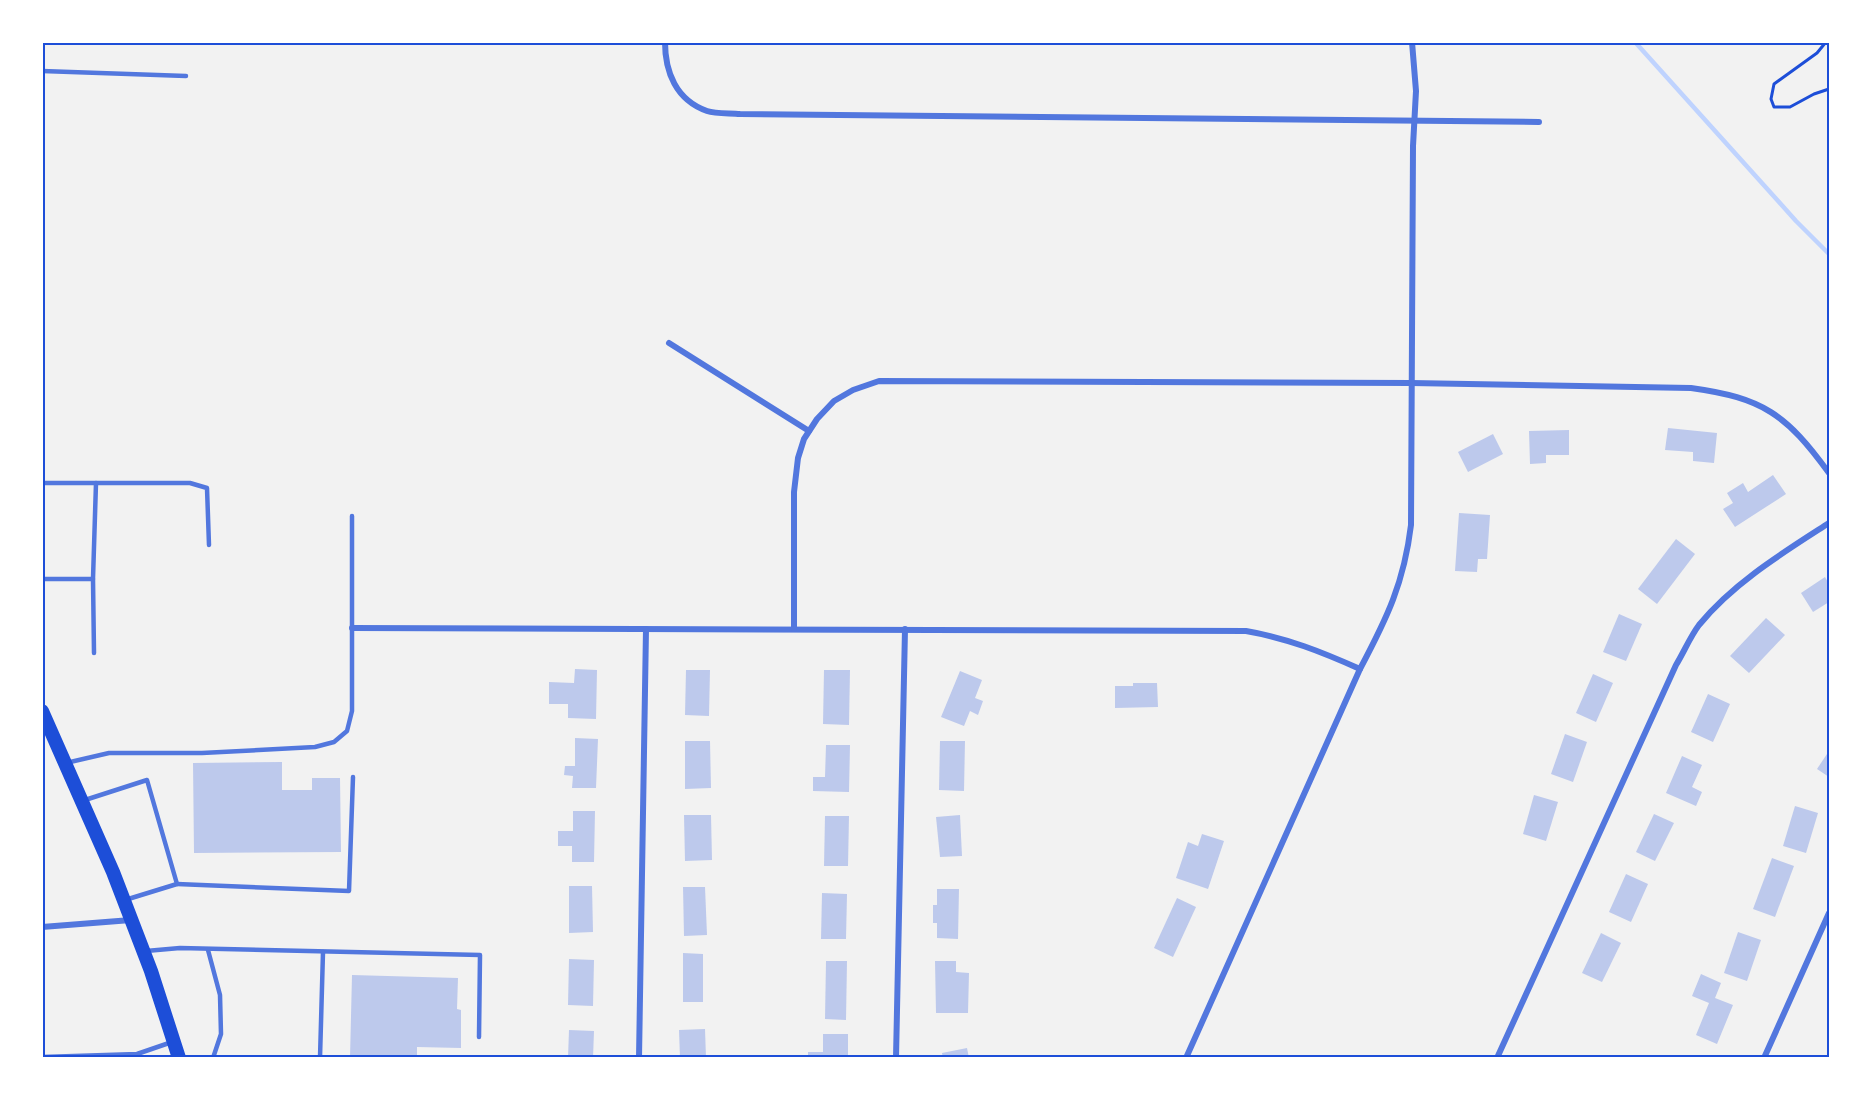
<svg xmlns="http://www.w3.org/2000/svg" width="1871" height="1100" viewBox="0 0 1871 1100" font-family="'Zilla Slab',serif">
<style>
.lines{fill:none;stroke-linecap:round;stroke-linejoin:round}
.stream{stroke:#bfd3fe;stroke-width:4.5}
.building{fill:#bdc9ec}
.path{stroke:#1d4ed8;stroke-width:3}
.service{stroke:#5277de;stroke-width:4.5}
.minor{stroke:#5277de;stroke-width:6}
.primary{stroke:#1d4ed8;stroke-width:14}
.neatline{fill:none;stroke:#1d4ed8;stroke-width:2}
</style>
<rect width="100%" height="100%" fill="#f2f2f2"/>
<g class="lines">
<polyline class="stream" points="1635,42 1796,221 1829,254"/>
</g>
<g class="building">
<polygon points="1668,428 1717,433 1714,463 1693,461 1693,452 1665,450"/>
<polygon points="1569,430 1569,455 1546,455 1546,463 1530,464 1529,431"/>
<polygon points="1493,434 1503,454 1468,472 1458,452"/>
<polygon points="1773,475 1786,494 1735,527 1723,509 1733,503 1727,493 1743,483 1748,492"/>
<polygon points="1459,513 1490,515 1487,559 1478,559 1477,572 1455,571"/>
<polygon points="1676,539 1695,554 1657,604 1638,589"/>
<polygon points="1825,577 1829,584 1829,602 1813,612 1801,593"/>
<polygon points="1619,614 1642,624 1626,661 1603,652"/>
<polygon points="1766,618 1785,635 1749,673 1730,656"/>
<polygon points="575,669 597,670 596,719 568,718 568,704 549,704 549,682 574,683"/>
<polygon points="686,670 710,670 709,716 685,715"/>
<polygon points="824,670 850,670 849,725 823,724"/>
<polygon points="960,671 982,680 975,698 983,701 978,715 970,711 964,726 941,717"/>
<polygon points="1593,674 1613,683 1596,722 1576,713"/>
<polygon points="1133,683 1157,683 1158,707 1115,708 1115,686 1133,686"/>
<polygon points="1708,694 1730,704 1713,742 1691,732"/>
<polygon points="1565,734 1587,742 1573,782 1551,774"/>
<polygon points="575,738 598,739 596,788 572,788 573,776 564,775 565,766 575,766"/>
<polygon points="685,741 710,741 711,788 685,789"/>
<polygon points="940,741 965,741 964,791 939,790"/>
<polygon points="826,745 850,745 849,792 813,791 813,777 825,777"/>
<polygon points="1829,751 1829,777 1817,769"/>
<polygon points="1682,756 1702,765 1692,787 1702,792 1696,806 1666,793"/>
<polygon points="282,762 282,790 312,790 312,778 340,778 341,852 194,853 193,763"/>
<polygon points="1534,795 1558,802 1546,841 1523,834"/>
<polygon points="1795,806 1818,813 1806,853 1783,846"/>
<polygon points="573,811 595,811 594,862 572,862 572,846 558,846 558,831 573,831"/>
<polygon points="1654,814 1674,823 1655,861 1636,852"/>
<polygon points="684,815 711,815 712,860 685,861"/>
<polygon points="960,815 962,856 940,857 936,817"/>
<polygon points="825,816 849,816 848,866 824,866"/>
<polygon points="1202,834 1224,841 1208,889 1176,878 1188,842 1198,846"/>
<polygon points="1772,858 1794,866 1775,917 1753,909"/>
<polygon points="1626,874 1648,884 1631,922 1609,912"/>
<polygon points="569,886 592,886 593,932 569,933"/>
<polygon points="683,887 705,887 707,935 684,936"/>
<polygon points="937,889 959,889 958,939 937,938 937,923 933,923 933,905 937,905"/>
<polygon points="822,893 847,894 846,939 821,939"/>
<polygon points="1177,898 1196,907 1173,957 1154,948"/>
<polygon points="1738,932 1761,940 1747,981 1724,973"/>
<polygon points="1601,933 1621,943 1602,982 1582,973"/>
<polygon points="683,953 703,954 703,1002 683,1002"/>
<polygon points="569,959 594,960 593,1006 568,1005"/>
<polygon points="826,961 847,961 846,1020 825,1019"/>
<polygon points="935,961 956,961 956,972 969,973 968,1013 936,1013"/>
<polygon points="1701,974 1721,983 1715,998 1733,1005 1717,1044 1696,1035 1709,1003 1692,996"/>
<polygon points="352,975 458,978 457,1009 461,1010 461,1048 417,1047 417,1058 350,1058"/>
<polygon points="705,1029 706,1058 680,1058 679,1030"/>
<polygon points="569,1030 594,1031 593,1058 568,1058"/>
<polygon points="823,1034 848,1034 848,1058 808,1058 808,1052 823,1052"/>
<polygon points="967,1048 969,1058 943,1058 942,1053"/>
</g>
<g class="lines">
<polyline class="path" points="1826,42 1817,53 1774,84 1771,99 1774,107 1790,107 1814,94 1829,89"/>
<g class="service">
<polyline points="42,71 186,76"/>
<polyline points="42,483 190,483 207,488 209,545"/>
<polyline points="42,579 93,579"/>
<polyline points="94,653 93,579 96,483"/>
<polyline points="66,763 109,753 202,753 315,747 334,742 347,731 352,711 352,516"/>
<polyline points="85,800 147,780 177,884 125,900"/>
<polyline points="177,884 349,891 353,777"/>
<polyline points="208,950 220,995 221,1034 213,1058"/>
<polyline points="146,951 180,948 480,955 479,1037"/>
<polyline points="42,1057 137,1054 172,1042"/>
<polyline points="320,1058 323,952"/>
</g>
<g class="minor">
<path d="M 665,42 C 665,72 676,100 707,111 C 716,114 730,113 740,114 L 1539,122"/>
<polyline points="669,343 809,431"/>
<path d="M 352,628 L 1246,631 C 1287,638 1322,652 1360,669"/>
<path d="M 794,629 L 794,492 L 798,458 L 804,439 L 817,419 L 834,401 L 853,390 L 879,381 L 1411,383 L 1691,388 C 1763,398 1786,414 1829,473"/>
<polyline points="42,927 131,920"/>
<polyline points="639,1058 646,629"/>
<polyline points="896,1058 905,629"/>
<path d="M 1186,1058 L 1360,669 C 1387,618 1404,583 1411,525 L 1413,146 L 1416,91 L 1412,42"/>
<path d="M 1497,1058 L 1676,665 C 1684,652 1690,637 1699,625 C 1733,583 1784,552 1829,523"/>
<polyline points="1764,1058 1829,913"/>
</g>
<polyline class="primary" points="42,711 113,872 151,971 179,1058"/>
</g>
<rect width="1871" height="1100" fill="none" stroke="#ffffff" stroke-width="87"/>
<rect x="44" y="44" width="1784" height="1012" class="neatline"/>
</svg>
